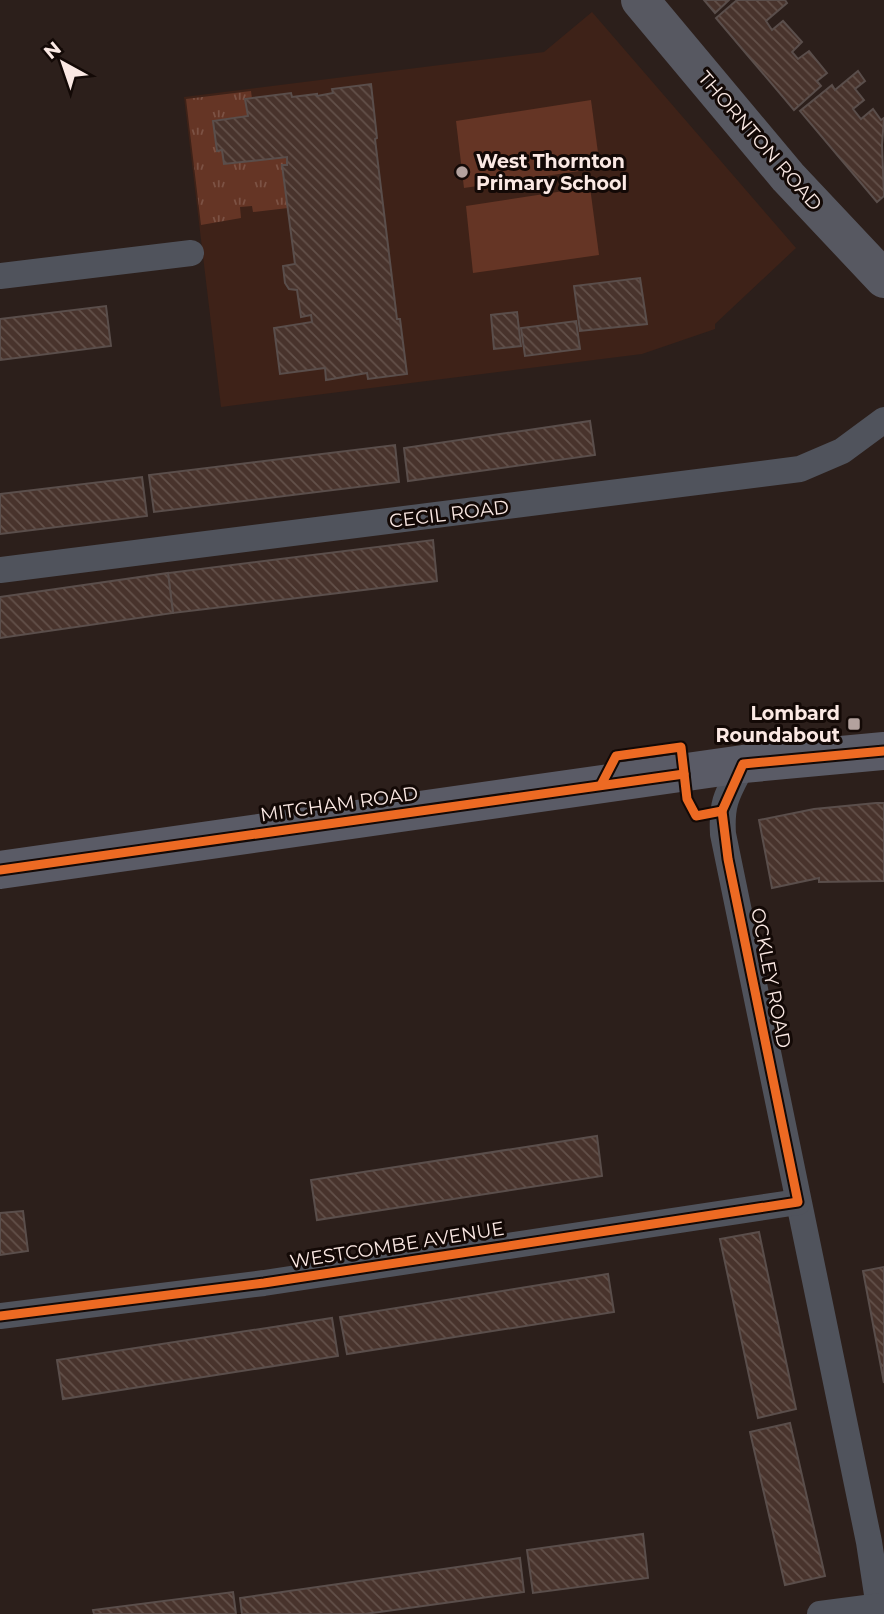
<svg xmlns="http://www.w3.org/2000/svg" width="884" height="1614" viewBox="0 0 884 1614" font-family="Montserrat,sans-serif">
<style>
.built{fill:#3e2218}
.grass{fill:url(#grass-tufts)}
.pitch{fill:#653525}
.building{fill:url(#building-back-hatch);stroke:#5a4e4b;stroke-width:2}
.lines{fill:none;stroke-linecap:round;stroke-linejoin:round}
.street{stroke:#50535c;stroke-width:26}
.primary{stroke:#5a5b66;stroke-width:38}
.highway{stroke:#575861;stroke-width:38}
.cycleway-casing{stroke:#130906;stroke-width:13}
.cycleway{stroke:#ed6a23;stroke-width:9}
.poi-dot{fill:#b3a29e;stroke:#130906;stroke-width:2.5}
.labels{text-anchor:middle;dominant-baseline:central;stroke-width:6;stroke-linejoin:round;paint-order:stroke}
.street-label{font-size:19px;fill:#fbe9e4;stroke:#130906}
.poi-label{font-size:19px;font-weight:bold;fill:#fbe9e4;stroke:#130906;text-anchor:start}
</style>
<defs>
<pattern id="grass-tufts" width="24" height="20" patternUnits="userSpaceOnUse" patternTransform="scale(1.75)"><rect width="24" height="20" fill="#653525"/><path d="M3 7l-1-3M5 7V3M7 7l1-3M15 17l-1-3M17 17v-4M19 17l1-3" fill="none" stroke="#7c5244"/></pattern>
<pattern id="building-back-hatch" width="6" height="6" patternUnits="userSpaceOnUse" patternTransform="scale(1.75)"><rect width="6" height="6" fill="#48332c"/><path d="M-1 5l2 2M0 0l6 6M5-1l2 2" fill="none" stroke="#63514a"/></pattern>
</defs>
<rect width="100%" height="100%" fill="#2c1f1b"/>
<polygon class="built" points="592,12 796,248 715,324 715,329 642,354 221,407 184,97 544,52"/>
<polygon class="grass" points="251,91 252,99 245,100 248,116 217,151 222,150 254,161 287,157 287,165 283,165 288,208 253,212 252,206 240,207 241,218 201,225 186,99"/>
<g class="pitch">
<polygon points="591,100 600,168 464,188 456,121"/>
<polygon points="590,187 599,255 473,273 466,206"/>
</g>
<g class="building">
<polygon points="704,0 729,0 715,13"/>
<polygon points="737,0 785,0 787,3 766,21 772,30 783,21 802,42 792,52 798,59 809,51 827,73 817,81 821,86 794,110 716,18"/>
<polygon points="858,71 865,81 855,89 864,100 853,109 861,119 873,109 881,120 884,118 882,145 884,196 877,202 800,111 832,85 835,90"/>
<polygon points="371,84 377,138 375,139 397,319 400,319 407,374 368,379 367,373 326,380 325,368 280,374 274,328 312,322 311,315 301,317 297,290 289,289 285,283 283,266 295,264 282,165 287,165 287,157 224,164 222,150 217,151 213,121 248,116 245,99 291,93 292,97 317,94 317,96 333,93 332,89"/>
<polygon points="640,278 647,324 580,331 574,286"/>
<polygon points="106,306 111,346 0,360 0,319"/>
<polygon points="517,312 521,346 494,349 491,315"/>
<polygon points="576,321 580,349 525,356 521,328"/>
<polygon points="590,421 595,455 408,481 404,448"/>
<polygon points="395,445 399,482 154,512 149,475"/>
<polygon points="142,477 147,516 0,534 0,494"/>
<polygon points="433,540 437,581 173,613 168,573"/>
<polygon points="168,573 173,613 0,638 0,597"/>
<polygon points="876,803 884,803 884,881 819,882 819,878 772,888 759,820 814,809"/>
<polygon points="597,1136 602,1176 317,1220 311,1180"/>
<polygon points="23,1211 28,1251 0,1255 0,1213"/>
<polygon points="759,1232 796,1409 758,1418 720,1239"/>
<polygon points="884,1267 884,1383 863,1271"/>
<polygon points="608,1274 614,1312 347,1354 340,1317"/>
<polygon points="332,1318 338,1356 63,1399 57,1360"/>
<polygon points="790,1423 825,1576 785,1585 750,1432"/>
<polygon points="643,1534 648,1578 533,1593 527,1550"/>
<polygon points="520,1558 524,1592 365,1614 242,1614 240,1598"/>
<polygon points="233,1592 236,1614 94,1614 93,1610"/>
</g>
<g class="lines">
<g class="street">
<polyline points="0,276 191,253"/>
<polyline points="0,570 800,469 842,451 884,420"/>
<path d="M 743,764 C 728,793 721,801 723,834 L 869,1542 L 880,1614"/>
<polyline points="0,1316 264,1283 798,1202"/>
<polyline points="820,1614 881,1606"/>
</g>
<polyline class="primary" points="0,870 743,764 884,751"/>
<polyline class="highway" points="640,0 788,177 884,279"/>
<defs>
<g id="cycleway">
<polyline points="601,785 616,756 681,747 687,799 696,816 722,811"/>
<polyline points="0,870 684,774"/>
<polyline points="0,1316 264,1283 798,1202 728,859 722,811 743,764 884,751"/>
</g>
</defs>
<use href="#cycleway" class="cycleway-casing"/>
<use href="#cycleway" class="cycleway"/>
</g>
<g class="poi-dot">
<circle cx="462" cy="172" r="7"/>
<rect x="847" y="717" width="14" height="14" rx="3.5"/>
</g>
<g class="labels">
<g class="street-label">
<text transform="translate(760 141) rotate(49)">THORNTON ROAD</text>
<text transform="translate(449 514) rotate(-7)">CECIL ROAD</text>
<text transform="translate(339 804) rotate(-8)">MITCHAM ROAD</text>
<text transform="translate(771 978) rotate(79)">OCKLEY ROAD</text>
<text transform="translate(397 1245) rotate(-9)">WESTCOMBE AVENUE</text>
</g>
<g class="poi-label">
<text x="476" y="161">West Thornton<tspan x="476" dy="22">Primary School</tspan></text>
<text x="840" y="713" text-anchor="end">Lombard<tspan x="840" dy="22">Roundabout</tspan></text>
</g>
</g>
<g transform="translate(63 63) rotate(320)" stroke="#130906" stroke-width="5" paint-order="stroke">
<path d="M0-5L12 26L0 18L-12 26Z" fill="#fbe9e4"/>
<text y="-10" font-size="19" font-weight="bold" text-anchor="middle" fill="#fbe9e4">N</text>
</g>
</svg>
